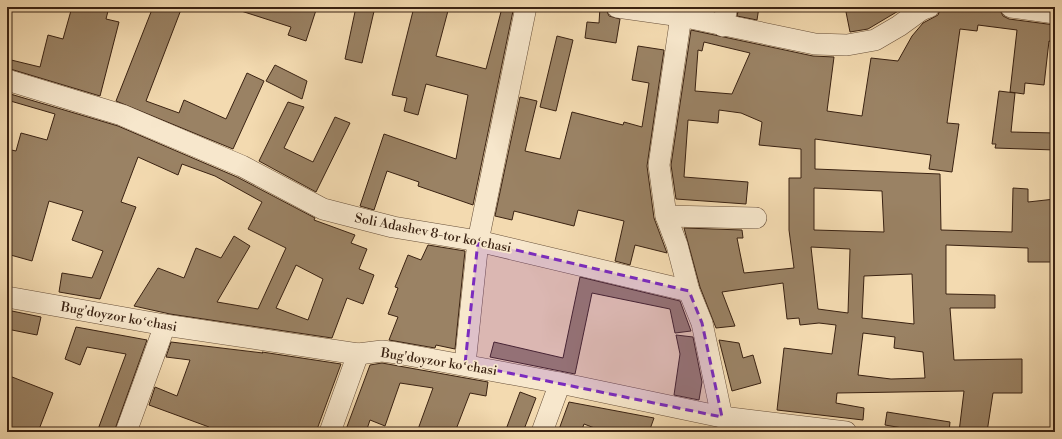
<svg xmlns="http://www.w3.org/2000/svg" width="1062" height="439" viewBox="0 0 1062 439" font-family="'Libre Bodoni',serif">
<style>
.building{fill:#9a8264;stroke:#3a2212;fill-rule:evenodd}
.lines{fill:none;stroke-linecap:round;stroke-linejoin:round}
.street-casing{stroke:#68503a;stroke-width:22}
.street{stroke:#f7e7cc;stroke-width:21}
.marked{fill:#7b2cbf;fill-opacity:0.2;stroke:#7b2cbf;stroke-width:3;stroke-dasharray:8 5;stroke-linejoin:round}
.labels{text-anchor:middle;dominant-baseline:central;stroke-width:3.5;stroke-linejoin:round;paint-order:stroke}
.street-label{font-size:13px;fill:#3a2212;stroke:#f7e7cc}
</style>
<rect width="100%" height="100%" fill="#f3dab0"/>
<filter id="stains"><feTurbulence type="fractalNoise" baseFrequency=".005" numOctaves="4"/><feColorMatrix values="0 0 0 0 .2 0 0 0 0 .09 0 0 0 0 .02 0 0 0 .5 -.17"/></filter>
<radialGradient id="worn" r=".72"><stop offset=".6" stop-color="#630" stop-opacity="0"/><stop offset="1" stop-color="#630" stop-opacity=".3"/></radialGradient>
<g class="building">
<polygon points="72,7 109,7 106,19 119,22 100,96 7,68 7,59 40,67 48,35 63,39"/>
<polygon points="153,7 182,7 146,101 179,113 184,100 226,119 247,73 264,81 233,149 116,101"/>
<polygon points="239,7 317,7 306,41 288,35 291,27 238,10"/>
<polygon points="356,7 375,7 362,63 345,59"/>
<polygon points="414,7 449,7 436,56 486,69 502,8 513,11 473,205 418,186 419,182 387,171 374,210 360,206 384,134 456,159 468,95 426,84 418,115 404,111 407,98 392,95"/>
<polygon points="600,7 605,7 609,16 620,19 616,43 585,38 587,22 599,23"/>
<polygon points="739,7 759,7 757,20 737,16"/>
<polygon points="845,7 905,7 868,29 850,32"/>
<path d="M 941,7 L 975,7 L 1000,10 L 1003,16 L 1009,19 L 1055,25 L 1053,42 L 1049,41 L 1044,85 L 1025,83 L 1024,94 L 1010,92 L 1017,30 L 978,25 L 977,31 L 960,29 L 947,123 L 959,124 L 952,172 L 929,169 L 931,155 L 815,139 L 815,169 L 940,174 L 941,230 L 1012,232 L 1013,188 L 1028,189 L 1028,202 L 1055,199 L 1055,262 L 1028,262 L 1028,248 L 946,245 L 946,294 L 995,295 L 995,308 L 950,308 L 954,360 L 1022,359 L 1022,393 L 993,393 L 987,432 L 959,432 L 964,391 L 837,393 L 836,403 L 864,408 L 863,420 L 777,410 L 784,348 L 832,354 L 836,325 L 819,323 L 800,325 L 799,318 L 787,319 L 783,283 L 722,292 L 735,326 L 716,328 L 700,287 L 684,228 L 742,230 L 743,238 L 737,238 L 744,273 L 794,268 L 789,230 L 789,178 L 801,178 L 801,149 L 759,145 L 762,122 L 741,113 L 719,110 L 718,123 L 688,120 L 684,177 L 748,182 L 746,204 L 676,199 L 671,165 L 691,30 L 813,56 L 834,57 L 827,111 L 862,116 L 871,58 L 898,61 L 912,36 L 923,23 L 938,15 ZM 704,42 L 750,53 L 732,94 L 695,91 L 698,50 L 702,51 ZM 814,188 L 882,191 L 884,232 L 814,230 ZM 811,247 L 850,249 L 848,313 L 818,309 ZM 912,274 L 914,324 L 862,318 L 864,276 ZM 863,333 L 895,337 L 894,348 L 923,352 L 925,378 L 891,379 L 858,375 Z"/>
<polygon points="557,36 573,40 556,111 540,107"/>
<polygon points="638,46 664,50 647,166 654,218 667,253 635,245 630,265 615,261 624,221 578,210 574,226 514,211 512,220 495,216 520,97 537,101 525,151 560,159 572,112 623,125 624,122 642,127 649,83 632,80"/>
<polygon points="275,65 307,81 302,99 266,81"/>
<polygon points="999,91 1015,93 1011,132 1055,133 1055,150 995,148 996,144 992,144"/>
<path d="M 7,93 L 118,126 L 237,177 L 315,218 L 314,220 L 355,235 L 351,243 L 367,249 L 359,269 L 374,275 L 363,304 L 347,298 L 332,338 L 170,314 L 134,306 L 158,268 L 184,278 L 196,248 L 221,258 L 234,236 L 250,246 L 217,302 L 258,309 L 286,248 L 248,229 L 262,202 L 215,176 L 182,164 L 178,175 L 138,157 L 121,202 L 136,207 L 100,299 L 59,292 L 62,273 L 92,278 L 103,251 L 72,240 L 83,211 L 49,201 L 32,261 L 7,254 L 7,149 L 16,151 L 21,133 L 47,140 L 55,114 L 7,100 ZM 296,265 L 323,279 L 308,320 L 276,308 Z"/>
<polygon points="288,102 304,107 284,148 313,162 335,117 350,123 316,192 259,161"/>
<polygon points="428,245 465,251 455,349 436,345 435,348 389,340 398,317 388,314 398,288 395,287 408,255 421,260"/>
<polygon points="580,277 680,301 691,331 675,333 670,309 592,293 575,374 490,357 494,342 563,358"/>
<polygon points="7,310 41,317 37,335 7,329"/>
<polygon points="76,327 147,340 114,432 97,432 126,354 87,347 80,365 65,359"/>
<polygon points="676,335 693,337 702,382 699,400 674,395 680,354"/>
<polygon points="719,340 739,343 743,358 753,355 761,383 732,391"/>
<polygon points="171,342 263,353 262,352 341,364 316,432 207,432 209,427 149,405 155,387 177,396 190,360 166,357"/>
<polygon points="382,363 488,382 486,396 470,393 455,432 417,432 433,388 400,383 385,426 370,420 366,432 345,432 370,365"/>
<polygon points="7,375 53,393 38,432 7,432"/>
<polygon points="520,392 536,398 523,432 505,432"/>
<polygon points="569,402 654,418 649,432 605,432 584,424 581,432 558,432"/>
<polygon points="887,412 950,422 949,432 926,432 885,425"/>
</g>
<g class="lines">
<defs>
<g id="street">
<polyline points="617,7 681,16 815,44 847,45 875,40 899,26 921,10 929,7"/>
<polyline points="1011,7 1055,13"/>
<polyline points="681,16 659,165 666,216 677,245 689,291 702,323 722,417"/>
<polyline points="723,26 727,7"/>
<polyline points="7,80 122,115 242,166 323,209 393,227 478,241 689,291"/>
<polyline points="666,216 756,218"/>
<polyline points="7,297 165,325 358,354 382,351 397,353 560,383 722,417 846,432"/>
<polyline points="465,364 478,241 526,7"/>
<polyline points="126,432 165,325"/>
<polyline points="330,432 358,354"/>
<polyline points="542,432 560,383"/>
</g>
</defs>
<use href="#street" class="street-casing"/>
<use href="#street" class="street"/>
</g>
<path class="marked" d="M 478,241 L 689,291 L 702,323 L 722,417 L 465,364 Z"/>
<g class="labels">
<g class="street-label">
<text transform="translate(433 233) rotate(11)">Soli Adashev 8-tor koʻchasi</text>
<text transform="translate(119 317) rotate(10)">Bug'doyzor koʻchasi</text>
<text transform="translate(439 362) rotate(9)">Bug'doyzor koʻchasi</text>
</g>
</g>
<rect width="1062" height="439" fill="none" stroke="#f3dab0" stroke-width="24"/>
<rect x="8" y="8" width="1046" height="423" fill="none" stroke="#3a2212" stroke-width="2"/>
<rect x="12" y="12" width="1038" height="415" fill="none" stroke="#3a2212"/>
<rect width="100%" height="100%" filter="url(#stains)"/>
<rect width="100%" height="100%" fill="url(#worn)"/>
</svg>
